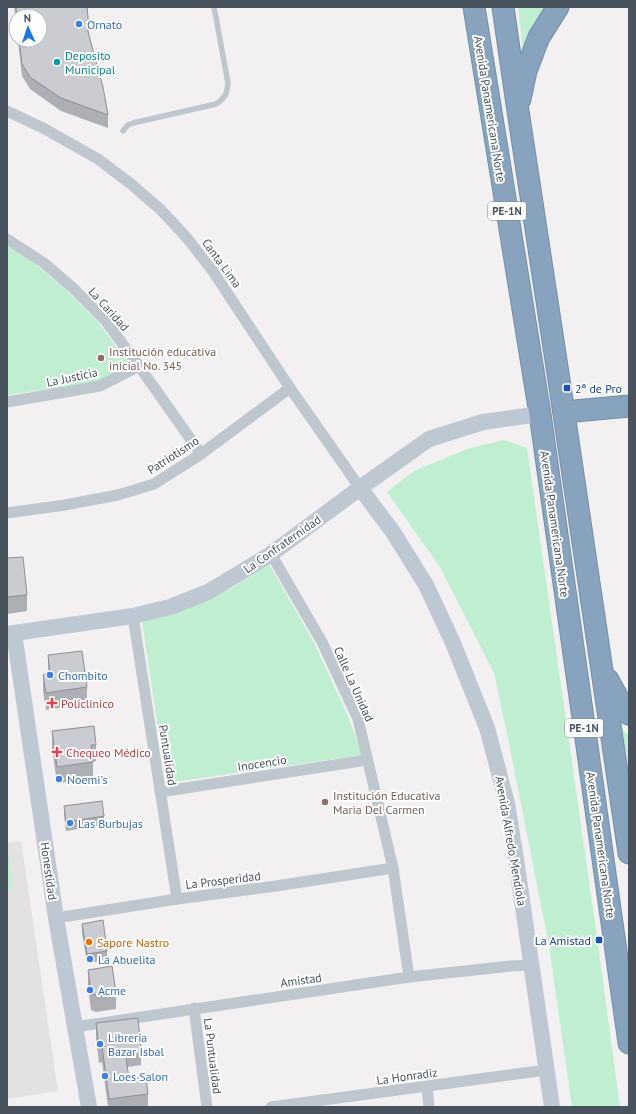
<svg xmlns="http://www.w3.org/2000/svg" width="636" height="1114" viewBox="0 0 636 1114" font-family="'PT Sans',sans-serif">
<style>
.education{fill:#e3e1e2}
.green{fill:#bfeed0}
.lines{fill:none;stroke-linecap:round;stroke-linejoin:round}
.highway-casing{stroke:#738ea9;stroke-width:23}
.lane{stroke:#bec7ce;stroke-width:5.5}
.street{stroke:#bec7ce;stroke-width:11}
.secondary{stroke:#bec8d3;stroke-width:16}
.highway{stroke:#88a3bd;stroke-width:21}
.wall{fill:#aeafb5}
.building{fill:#caccd2;stroke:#8d8f93}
.shop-dot{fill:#3f7fe0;stroke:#fff;stroke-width:1.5}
.culture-dot{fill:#0f9aa8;stroke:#fff;stroke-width:1.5}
.education-dot{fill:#8d6e63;stroke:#fff;stroke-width:1.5}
.transit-dot{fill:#1a4fb4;stroke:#fff;stroke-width:1.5}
.health-dot{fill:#e0444e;stroke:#fff;stroke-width:1.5}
.food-dot{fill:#e8710a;stroke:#fff;stroke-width:1.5}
.labels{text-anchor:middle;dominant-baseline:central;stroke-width:4;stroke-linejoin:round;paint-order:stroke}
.shield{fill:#fff;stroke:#7f878e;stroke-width:1}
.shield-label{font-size:11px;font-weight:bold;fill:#48535d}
.shop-label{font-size:12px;fill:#366cbe;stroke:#fff;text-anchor:start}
.culture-label{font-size:12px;fill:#0d838f;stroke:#fff;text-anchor:start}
.street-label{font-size:12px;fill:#48535d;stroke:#fff}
.education-label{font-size:12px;fill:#785e54;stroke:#fff;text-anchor:start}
.transit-label{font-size:12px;fill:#164399;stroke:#fff;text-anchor:start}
.health-label{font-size:12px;fill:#be3a42;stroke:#fff;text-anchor:start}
.food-label{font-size:12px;fill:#c56008;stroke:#fff;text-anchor:start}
</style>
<rect width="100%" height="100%" fill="#f2f0f0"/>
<polygon class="education" points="21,841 58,1091 7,1099 7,843"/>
<g class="green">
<polygon points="518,7 550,7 523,52"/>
<polygon points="7,246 34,263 65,289 98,322 129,364 97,382 7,395"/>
<polygon points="504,440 527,448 598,944 620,1107 572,1107 549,946 508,738 494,673 440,567 387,492 414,471 467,449"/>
<polygon points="269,564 314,643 348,716 362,755 166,783 142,621 193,605 232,588"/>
<polygon points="622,728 629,736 629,770"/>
<polygon points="7,852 8,852 13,888 7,889"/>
</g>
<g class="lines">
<defs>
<g id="highway">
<polyline points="474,7 540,414 629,1043"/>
<polyline points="503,7 518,111 559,380 629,853"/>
<polyline points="520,99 526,71 539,37 558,7"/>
<polyline points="564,412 629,406"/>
<polyline points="608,680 624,709 629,714"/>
</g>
</defs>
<use href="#highway" class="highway-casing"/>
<path class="lane" d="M 123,131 L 128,125 L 133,123 L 216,104 C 225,98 227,94 228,83 L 214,7"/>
<g class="street">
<polyline points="7,111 45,129 98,159 131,184 161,210 187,238 214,273 290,388 360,488"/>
<polyline points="7,239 44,263 73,288 105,320 139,366 201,454"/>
<polyline points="7,402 100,386 139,366"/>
<polyline points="7,513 65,505 118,495 154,484 201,454 290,388"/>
<polyline points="271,554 322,642 358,719 393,868 409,977"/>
<polyline points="133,616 177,899"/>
<polyline points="160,792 367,760"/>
<polyline points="56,918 177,899 276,886 393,868"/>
<polyline points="194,1008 207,1107"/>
<polyline points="75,1027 409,977 511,966 532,965"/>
<polyline points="427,1087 429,1107"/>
<polyline points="271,1107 546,1070"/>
</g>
<g class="secondary">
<polyline points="360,488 393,532 426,585 453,643 487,728 507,803 516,859 552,1107"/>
<polyline points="14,633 56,918 89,1107"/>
<polyline points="7,634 133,616 170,607 208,592 271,554 360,488 429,439 483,422 540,414"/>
</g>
<use href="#highway" class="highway"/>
</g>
<g class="wall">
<polygon points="14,7 87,7 89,28 89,37 108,115 108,128 61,111 30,89 22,76 18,40 40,40 40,16 16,16 16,24"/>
<polygon points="7,558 27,595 27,611 7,614"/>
<polygon points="48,655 87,687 87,704 46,710 43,691 43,675 48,674"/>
<polygon points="52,731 96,745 96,761 93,762 93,779 57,783 52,748"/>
<polygon points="64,806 104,816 104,825 66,831 64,815"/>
<polygon points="82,924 107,951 107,960 87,963 82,933"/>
<polygon points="88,970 116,992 116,1009 96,1012 91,1010 88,987"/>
<polygon points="96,1023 141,1049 141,1065 127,1067 129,1079 148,1094 148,1107 108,1107 102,1062 99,1063 96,1040"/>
</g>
<g class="building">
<polygon points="16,7 87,7 89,28 87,28 103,87 108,115 61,98 30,77 22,64 19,40 40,40 40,16 17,16"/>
<polygon points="23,557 27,595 7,597 7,558"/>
<polygon points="82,651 87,687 46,693 43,675 50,673 48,655"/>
<polygon points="94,726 96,745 91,745 93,762 57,767 52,731"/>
<polygon points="102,801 104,816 66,822 64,806"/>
<polygon points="103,920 107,951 87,954 82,924"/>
<polygon points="112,966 116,992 96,995 91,993 88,970"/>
<polygon points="138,1018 141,1049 125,1051 129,1079 146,1077 148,1094 109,1099 102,1046 99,1046 96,1023"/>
</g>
<g class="shop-dot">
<circle cx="79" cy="24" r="4"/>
<circle cx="50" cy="675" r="4"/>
<circle cx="59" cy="779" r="4"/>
<circle cx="70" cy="823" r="4"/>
<circle cx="90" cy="959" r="4"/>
<circle cx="90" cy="990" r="4"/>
<circle cx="100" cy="1044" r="4"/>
<circle cx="105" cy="1076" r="4"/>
</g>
<circle class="culture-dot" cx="57" cy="62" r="4"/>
<g class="education-dot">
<circle cx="101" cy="358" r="4"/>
<circle cx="325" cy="802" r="4"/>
</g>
<g class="transit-dot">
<rect x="563" y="384" width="8" height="8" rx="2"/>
<rect x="595" y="936" width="8" height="8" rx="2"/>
</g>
<g class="health-dot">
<path d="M50 697h4v4h4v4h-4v4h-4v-4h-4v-4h4z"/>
<path d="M55 746h4v4h4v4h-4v4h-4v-4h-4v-4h4z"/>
</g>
<circle class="food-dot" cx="89" cy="942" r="4"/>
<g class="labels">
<g class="shield">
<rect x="488" y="202" width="38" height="18" rx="3"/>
<rect x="565" y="719" width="38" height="18" rx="3"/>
</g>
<g class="shield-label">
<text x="507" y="211">PE-1N</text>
<text x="584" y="728">PE-1N</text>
</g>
<g class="shop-label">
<text x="87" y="24">Ornato</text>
<text x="58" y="675">Chombito</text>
<text x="67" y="779">Noemi's</text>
<text x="78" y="823">Las Burbujas</text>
<text x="98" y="959">La Abuelita</text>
<text x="98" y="990">Acme</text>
<text x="108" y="1037">Libreria<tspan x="108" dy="14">Bazar Isbal</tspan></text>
<text x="113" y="1076">Loes Salon</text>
</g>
<g class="culture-label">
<text x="65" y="55">Deposito<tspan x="65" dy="14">Municipal</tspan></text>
</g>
<g class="street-label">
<text transform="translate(490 109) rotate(81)">Avenida Panamericana Norte</text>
<text transform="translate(222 263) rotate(54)">Canta Lima</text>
<text transform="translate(109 309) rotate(48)">La Caridad</text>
<text transform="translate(72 377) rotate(-12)">La Justicia</text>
<text transform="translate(173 455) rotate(-33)">Patriotismo</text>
<text transform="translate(555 524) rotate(82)">Avenida Panamericana Norte</text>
<text transform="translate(282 544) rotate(-35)">La Confraternidad</text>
<text transform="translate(354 684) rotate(66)">Calle La Unidad</text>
<text transform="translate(168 755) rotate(81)">Puntualidad</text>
<text transform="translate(262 763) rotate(-9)">Inocencio</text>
<text transform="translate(511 841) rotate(80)">Avenida Alfredo Mendiola</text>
<text transform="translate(601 845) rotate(82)">Avenida Panamericana Norte</text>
<text transform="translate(49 871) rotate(82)">Honestidad</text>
<text transform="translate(223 880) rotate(-7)">La Prosperidad</text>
<text transform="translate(301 980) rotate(-8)">Amistad</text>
<text transform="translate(213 1056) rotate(83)">La Puntualidad</text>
<text transform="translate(407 1076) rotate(-8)">La Honradiz</text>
</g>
<g class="education-label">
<text x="109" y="351">Institución educativa<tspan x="109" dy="14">inicial No. 345</tspan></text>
<text x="333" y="795">Institución Educativa<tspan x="333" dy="14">Maria Del Carmen</tspan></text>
</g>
<g class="transit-label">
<text x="575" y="388">2ª de Pro</text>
<text x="591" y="940" text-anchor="end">La Amistad</text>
</g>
<g class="health-label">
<text x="61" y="703">Policlinico</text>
<text x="66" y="752">Chequeo Médico</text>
</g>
<g class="food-label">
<text x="97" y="942">Sapore Nastro</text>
</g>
</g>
<rect width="636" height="1114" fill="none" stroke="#48535d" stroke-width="16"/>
<g transform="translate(28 28) rotate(357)"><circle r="19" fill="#ffffff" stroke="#b6babe"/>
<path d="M0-3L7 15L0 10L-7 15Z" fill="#1d76df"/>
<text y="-6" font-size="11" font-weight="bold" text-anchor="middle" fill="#48535d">N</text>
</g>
</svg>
